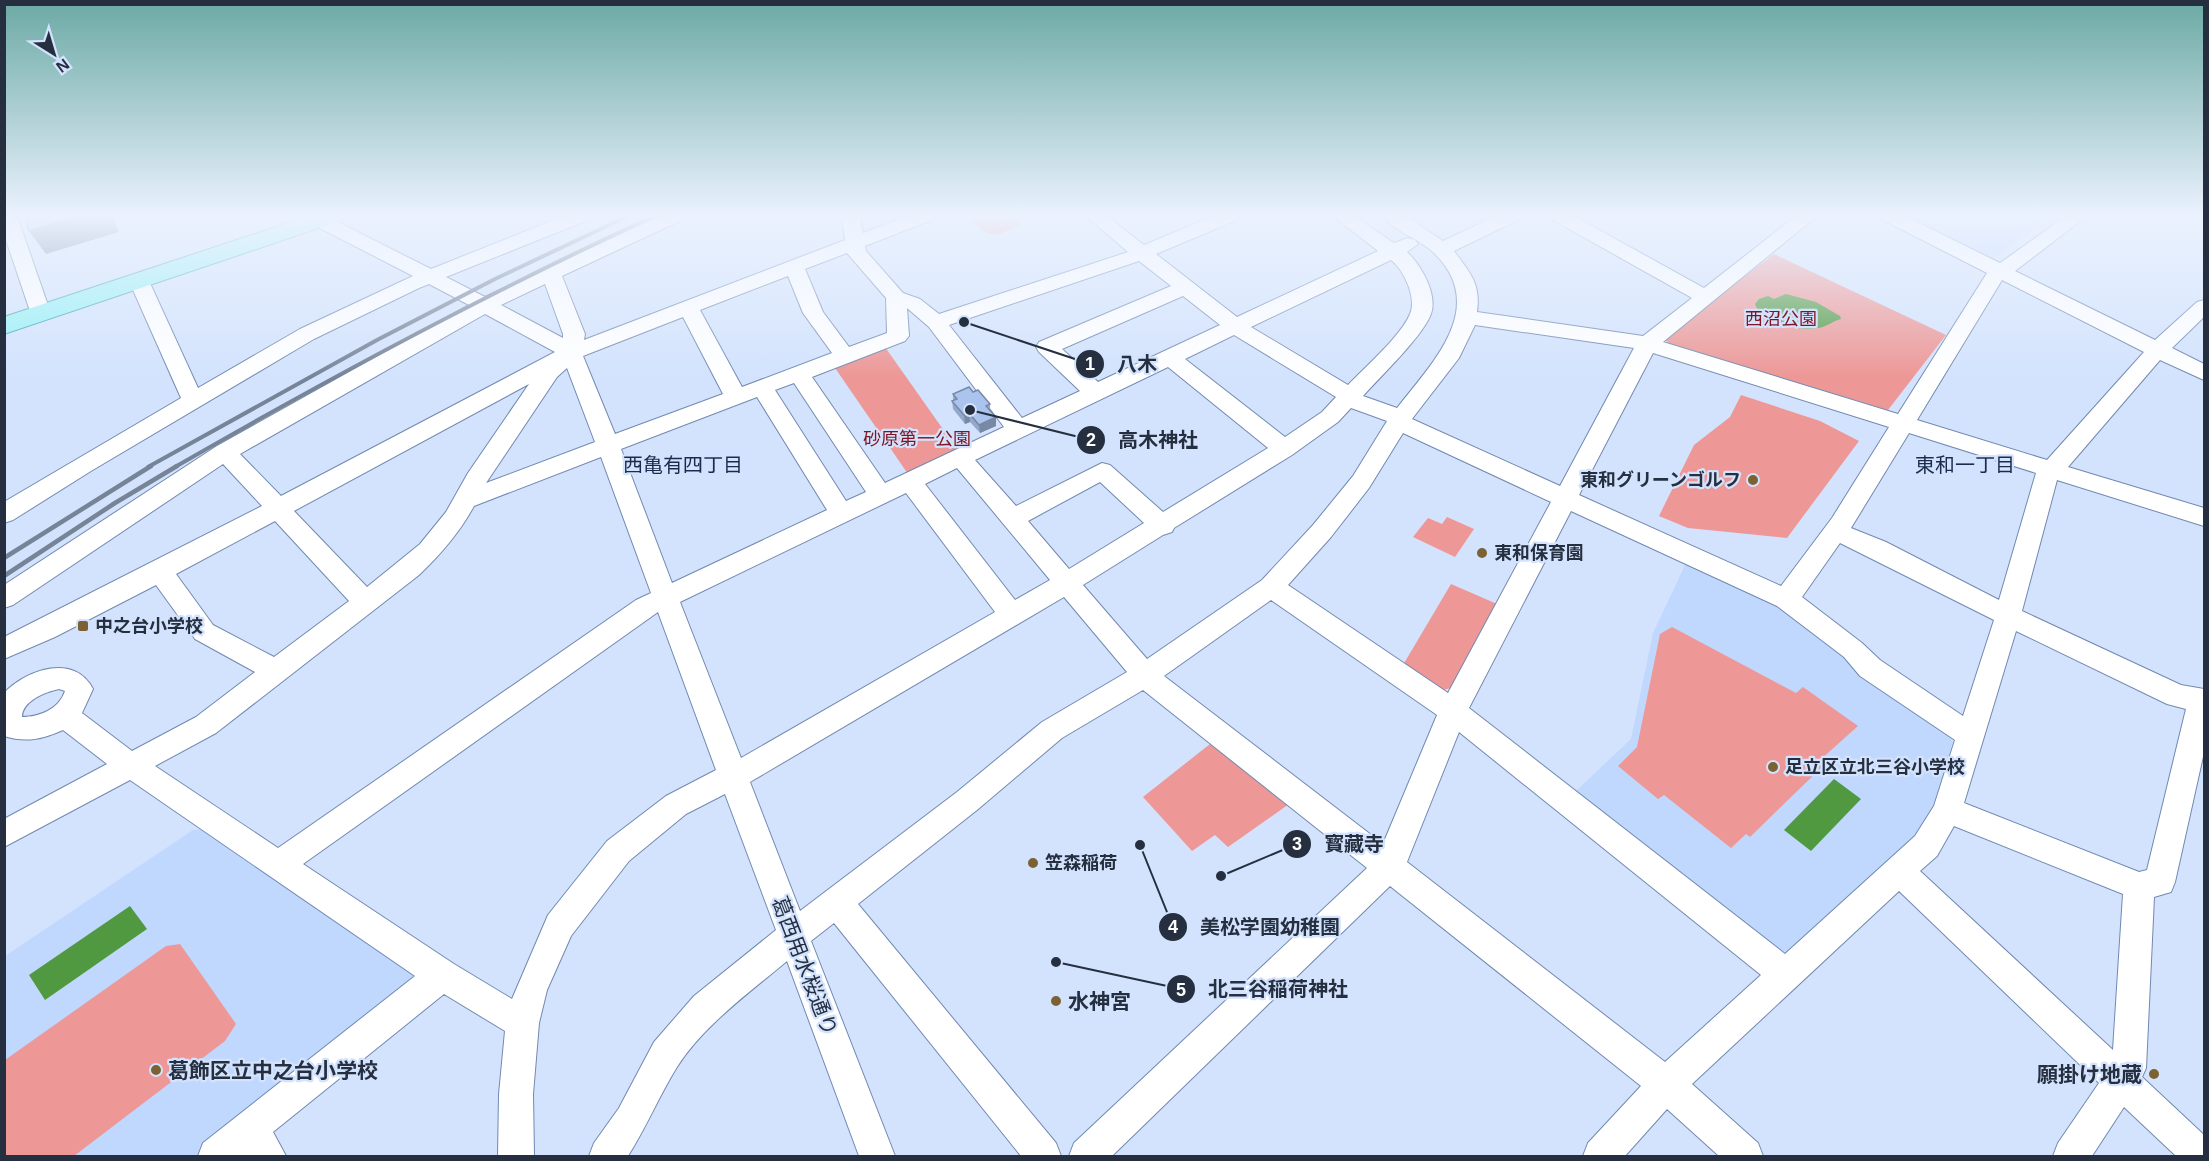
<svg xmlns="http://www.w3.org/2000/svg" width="2209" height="1161" viewBox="0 0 2209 1161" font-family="Helvetica,'Noto Sans JP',sans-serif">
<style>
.built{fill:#c0d7fe}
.green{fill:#ed9796}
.water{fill:#509940}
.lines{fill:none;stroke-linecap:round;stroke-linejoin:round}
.minor-casing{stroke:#7189b0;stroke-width:2}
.major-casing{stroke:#44a7b1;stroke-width:2}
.minor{fill:#fff;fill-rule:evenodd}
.major{fill:#98f1f5;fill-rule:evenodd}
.rail-far1{stroke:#778498;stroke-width:4}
.rail{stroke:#778498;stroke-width:4.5}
.wall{fill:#93a9cc}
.shaded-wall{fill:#7889a6}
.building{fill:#abc4ed;stroke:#7889a6;stroke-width:1.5}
.poi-dot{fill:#7c6233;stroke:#d3e3fd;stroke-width:2}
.labels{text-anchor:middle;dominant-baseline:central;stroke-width:4.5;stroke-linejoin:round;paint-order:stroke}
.park-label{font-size:18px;fill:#7e1523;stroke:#d3e3fd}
.poi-label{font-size:18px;font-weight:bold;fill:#252f3f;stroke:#d3e3fd;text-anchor:start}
.neighbourhood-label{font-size:20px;fill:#192c4d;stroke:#d3e3fd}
.near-street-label{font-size:21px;fill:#252f3f;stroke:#d3e3fd}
.near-poi-label{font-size:21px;font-weight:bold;fill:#252f3f;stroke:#d3e3fd;text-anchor:start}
.leader{fill:none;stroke:#252f3f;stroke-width:2}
.callout-dot{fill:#252f3f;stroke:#d3e3fd;stroke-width:2}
.mark-label{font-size:18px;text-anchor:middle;font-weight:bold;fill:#fff}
.callout-label{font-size:20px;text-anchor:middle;font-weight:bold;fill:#252f3f;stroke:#d3e3fd;stroke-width:4.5;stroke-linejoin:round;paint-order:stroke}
</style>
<rect width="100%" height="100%" fill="#d3e3fd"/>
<g class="built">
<polygon points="1908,216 2053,216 1994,258"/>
<polygon points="1687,561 1776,602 1944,728 1953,742 1933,806 1914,842 1789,952 1768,949 1575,792 1631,739 1653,633"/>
<polygon points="201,829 417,973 417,984 198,1156 5,1156 5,956 193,830"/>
</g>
<g class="green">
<path d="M 1011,216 L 1022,225 C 993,236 995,241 971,220 L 980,217 Z"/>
<polygon points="1774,254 1946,335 1888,410 1669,344 1664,338"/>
<polygon points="885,347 959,452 908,474 833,365"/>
<polygon points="1741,395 1820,421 1859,441 1787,538 1688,528 1659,516 1694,445 1730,417"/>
<polygon points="1447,517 1474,529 1455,557 1413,537 1428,518 1442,524"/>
<polygon points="1451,584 1497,604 1454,687 1440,691 1403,665"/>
<polygon points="1672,627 1796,693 1803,687 1858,726 1820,760 1825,764 1750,837 1746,834 1731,848 1664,795 1658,799 1618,766 1637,747 1660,634"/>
<polygon points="1210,744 1289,804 1228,847 1215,835 1192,851 1143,797"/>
<polygon points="180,944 236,1024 225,1041 74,1156 5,1156 5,1060 166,946"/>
</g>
<g class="water">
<path d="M 1786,294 L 1816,302 L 1840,316 L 1841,319 C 1833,321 1826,327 1818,328 C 1800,331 1762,324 1755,304 L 1759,299 L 1768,296 L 1774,299 Z"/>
<polygon points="1834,779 1861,799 1811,851 1784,830"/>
<polygon points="130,906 147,929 45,1000 29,975"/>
</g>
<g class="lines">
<defs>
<g id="minor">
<polygon points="4,216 17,216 51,314 48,318 41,320 34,318 31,314 4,234"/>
<path d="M 302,216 L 326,216 L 431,269 L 564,216 L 590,216 L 588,220 L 446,277 L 485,297 L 660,216 L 684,216 L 682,220 L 562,276 L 585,334 L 584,340 L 845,240 L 842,216 L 860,216 L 863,233 L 908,216 L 934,216 L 932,220 L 865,246 L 866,251 L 903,293 L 920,299 L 939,314 L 1128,252 L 1086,216 L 1107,216 L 1144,245 L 1214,216 L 1239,216 L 1237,220 L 1156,254 L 1237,317 L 1378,251 L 1333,216 L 1354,216 L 1394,243 L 1408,238 L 1415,240 L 1418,244 L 1407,252 C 1421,265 1438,294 1431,314 C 1423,336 1380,377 1363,396 L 1397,408 C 1431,364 1489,308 1435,254 C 1421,239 1395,233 1384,216 L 1406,216 L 1443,241 L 1496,216 L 1520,216 L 1518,220 L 1454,251 C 1470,273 1481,283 1477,312 L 1643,336 L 1692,298 L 1553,220 L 1551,216 L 1574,216 L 1704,288 L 1796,216 L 1817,216 L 1663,342 L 1898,414 L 1987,273 L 1883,220 L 1881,216 L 1905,216 L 2000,263 L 2066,216 L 2087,216 L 2015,271 L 2155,340 L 2197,302 L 2204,300 L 2204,317 L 2172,348 L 2204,364 L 2204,380 L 2160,360 L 2068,467 L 2204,508 L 2204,526 L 2057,480 L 2022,611 L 2181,685 L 2204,689 L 2204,752 L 2175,882 L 2171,892 L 2154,897 L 2146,1068 L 2142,1077 L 2204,1135 L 2204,1156 L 2176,1156 L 2124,1107 L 2092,1156 L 2053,1156 L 2058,1143 L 2099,1083 L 1899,891 L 1692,1084 L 1758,1143 L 1763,1156 L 1719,1156 L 1667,1109 L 1625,1156 L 1583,1156 L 1588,1143 L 1641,1086 L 1390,886 L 1112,1156 L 1069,1156 L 1074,1143 L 1367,868 L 1143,690 L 1062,738 L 977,810 L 858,904 L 1056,1143 L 1061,1156 L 1021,1156 L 834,923 L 811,941 L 895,1156 L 859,1156 L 787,961 C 750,992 703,1026 677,1067 C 659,1096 646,1128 628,1156 L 589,1156 L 594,1143 L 619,1108 L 654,1042 L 694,996 L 776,930 L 725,794 L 686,814 L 629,861 L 571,936 L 547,990 L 539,1023 L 533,1094 L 534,1156 L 498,1156 L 499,1094 L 505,1031 L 444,994 L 273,1132 L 286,1156 L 247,1156 L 246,1155 L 244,1156 L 198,1156 L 203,1143 L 415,976 L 130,780 L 4,847 L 4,819 L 107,764 L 63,730 C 43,739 26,743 4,736 L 4,693 C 27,669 75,653 93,689 L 82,713 L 132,751 L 196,717 L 255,672 L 195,639 L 156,585 L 55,637 L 4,659 L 4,637 L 262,506 L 223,464 L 13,605 L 4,608 L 4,585 L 217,446 L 469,305 L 429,284 L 419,288 L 314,339 L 91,471 L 13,520 L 4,523 L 4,502 L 181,398 L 129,281 L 132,277 L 146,277 L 149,281 L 198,388 L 300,329 L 413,276 L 304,220 ZM 847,253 L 886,298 L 887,333 L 849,347 L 823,312 L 805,269 ZM 1391,260 C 1404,270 1417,298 1410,314 C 1401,336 1365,367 1348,385 L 1251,327 ZM 1139,261 L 1171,286 L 1039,342 L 1036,347 L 1039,352 L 1080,391 L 1022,418 L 949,325 ZM 788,276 L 803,313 L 832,353 L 742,387 L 700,310 ZM 2002,280 L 2144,352 L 2047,460 L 1917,420 ZM 545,284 L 563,334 L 563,338 L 501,305 ZM 1183,296 L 1220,325 L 1098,382 L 1062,349 ZM 907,308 L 929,327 L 1004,427 L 885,483 L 812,377 L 905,341 L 909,336 ZM 485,314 L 555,352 L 281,496 L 240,454 ZM 683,317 L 723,394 L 615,434 L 583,356 ZM 1475,325 L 1634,348 L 1560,486 L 1412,419 L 1459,358 ZM 1234,335 L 1336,397 L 1335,398 L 1322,412 L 1285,437 L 1185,359 ZM 1653,353 L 1889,427 L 1832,518 L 1781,586 L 1579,495 ZM 1168,367 L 1268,448 L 1163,512 L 1110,465 L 1102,463 L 1016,506 L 975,460 ZM 567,368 L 595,442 L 486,483 L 557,377 ZM 794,383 L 866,492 L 846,501 L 775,390 ZM 529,384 L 468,473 L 446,512 L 420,544 L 367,587 L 294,511 ZM 757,397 L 827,510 L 672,583 L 621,449 ZM 1351,408 L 1387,421 L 1353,476 L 1313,525 L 1262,580 L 1147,659 L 1083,585 L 1163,535 L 1172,532 L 1174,528 L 1292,455 L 1338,422 ZM 1403,433 L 1551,502 L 1448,693 L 1288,585 L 1331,537 L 1369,488 ZM 1909,433 L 2036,473 L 1999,600 L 1886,542 L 1851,528 ZM 601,457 L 651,593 L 636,600 L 278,848 L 155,766 L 216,733 L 419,575 C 441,554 460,532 474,506 ZM 957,468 L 1050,580 L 1015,600 L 925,484 ZM 1100,482 L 1144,523 L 1069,569 L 1028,521 ZM 906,493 L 995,612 L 741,758 L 680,602 ZM 1571,511 L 1777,606 L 1844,657 L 1860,676 L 1955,740 L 1934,806 L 1915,836 L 1785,954 L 1469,708 ZM 275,521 L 349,601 L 274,657 L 213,625 L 176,574 ZM 1840,543 L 1994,620 L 1963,716 L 1880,660 L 1862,643 L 1802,597 ZM 1064,597 L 1127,672 L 1042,722 L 957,792 L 800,911 L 750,782 ZM 1271,600 L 1437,715 L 1383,844 L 1164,676 ZM 658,612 L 716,770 L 666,796 L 607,841 L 548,915 L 512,999 L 454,964 L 303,864 ZM 2016,631 L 2167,704 L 2186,709 L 2147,870 L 2139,872 L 1964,803 ZM 59,689 L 65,691 C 59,709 40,717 22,717 C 22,701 45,692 59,689 ZM 1459,732 L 1761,975 L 1665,1062 L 1407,862 ZM 1954,826 L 2123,894 L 2113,1050 L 1920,871 L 1937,856 Z"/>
</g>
<polygon id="major" points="309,216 344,216 340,221 4,334 4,317"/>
</defs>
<use href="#minor" class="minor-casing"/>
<use href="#major" class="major-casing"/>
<use href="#minor" class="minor"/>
<use href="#major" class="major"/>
<g class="rail-far1">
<polyline points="148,467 377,340 495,279 628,216"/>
<path d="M 175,467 C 331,377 490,292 654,216"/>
</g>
<g class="rail">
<polyline points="4,558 151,466"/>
<polyline points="4,576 115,503 177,466"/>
</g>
</g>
<polygon class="wall" points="973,392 990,404 990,411 996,417 996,426 980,433 970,422 965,424 953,409 952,401 953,400 953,394"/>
<g class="shaded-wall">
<polygon points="79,216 112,216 119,232 46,254 29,231"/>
<polygon points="969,413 970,422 965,424 964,415"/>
<polygon points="996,417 996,426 980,433 979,425"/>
</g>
<g class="building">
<polygon points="25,216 79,216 29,231"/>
<polygon points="969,387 973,392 978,390 990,404 986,406 996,417 979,425 969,413 964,415 952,401 957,399 953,394"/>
</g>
<linearGradient id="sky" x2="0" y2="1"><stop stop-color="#6ba9a5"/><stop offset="0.57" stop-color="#ebf2fe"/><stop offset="1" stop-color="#ebf2fe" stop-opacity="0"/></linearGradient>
<rect width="2209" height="378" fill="url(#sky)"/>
<g class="poi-dot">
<circle cx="1753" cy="480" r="6"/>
<circle cx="1482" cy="553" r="6"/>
<rect x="77" y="620" width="12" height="12" rx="3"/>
<circle cx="1773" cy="767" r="6"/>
<circle cx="1033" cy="863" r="6"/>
<circle cx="1056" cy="1001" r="6"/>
<circle cx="156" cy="1070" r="6"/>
<circle cx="2154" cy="1074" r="6"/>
</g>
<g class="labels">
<g class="park-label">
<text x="1781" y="319">西沼公園</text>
<text x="917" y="439">砂原第一公園</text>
</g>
<g class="poi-label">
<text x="1741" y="480" text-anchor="end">東和グリーンゴルフ</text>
<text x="1494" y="553">東和保育園</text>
<text x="95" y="626">中之台小学校</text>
<text x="1785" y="767">足立区立北三谷小学校</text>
<text x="1045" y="863">笠森稲荷</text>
</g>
<g class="neighbourhood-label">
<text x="683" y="465">西亀有四丁目</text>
<text x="1965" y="465">東和一丁目</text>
</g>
<g class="near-street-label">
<text transform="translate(805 966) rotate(69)">葛西用水桜通り</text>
</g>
<g class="near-poi-label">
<text x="1068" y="1001">水神宮</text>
<text x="168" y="1070">葛飾区立中之台小学校</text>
<text x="2142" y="1074" text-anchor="end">願掛け地蔵</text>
</g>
</g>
<path class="leader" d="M964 322L1090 364M970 410L1091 440M1221 876L1297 844M1140 845L1173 927M1056 962L1181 989"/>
<g class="callout-dot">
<circle cx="964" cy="322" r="6"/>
<circle cx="970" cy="410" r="6"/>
<circle cx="1221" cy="876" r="6"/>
<circle cx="1140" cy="845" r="6"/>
<circle cx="1056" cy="962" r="6"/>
<circle cx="1090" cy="364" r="15"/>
<circle cx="1091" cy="440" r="15"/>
<circle cx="1297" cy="844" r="15"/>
<circle cx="1173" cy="927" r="15"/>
<circle cx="1181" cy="989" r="15"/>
</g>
<g class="mark-label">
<text x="1090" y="370">1</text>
<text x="1091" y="446">2</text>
<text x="1297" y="850">3</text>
<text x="1173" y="933">4</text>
<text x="1181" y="996">5</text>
</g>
<g class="callout-label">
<text x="1137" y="371">八木</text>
<text x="1158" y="447">高木神社</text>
<text x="1354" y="851">寳藏寺</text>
<text x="1270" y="934">美松学園幼稚園</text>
<text x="1278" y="996">北三谷稲荷神社</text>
</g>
<rect width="2209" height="1161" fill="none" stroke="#252f3f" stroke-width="12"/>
<g transform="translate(54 54) rotate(143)" stroke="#d3e3fd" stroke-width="4.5" paint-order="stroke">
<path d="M0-4.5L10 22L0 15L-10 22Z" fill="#252f3f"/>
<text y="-9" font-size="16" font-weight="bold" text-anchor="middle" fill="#252f3f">N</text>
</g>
</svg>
